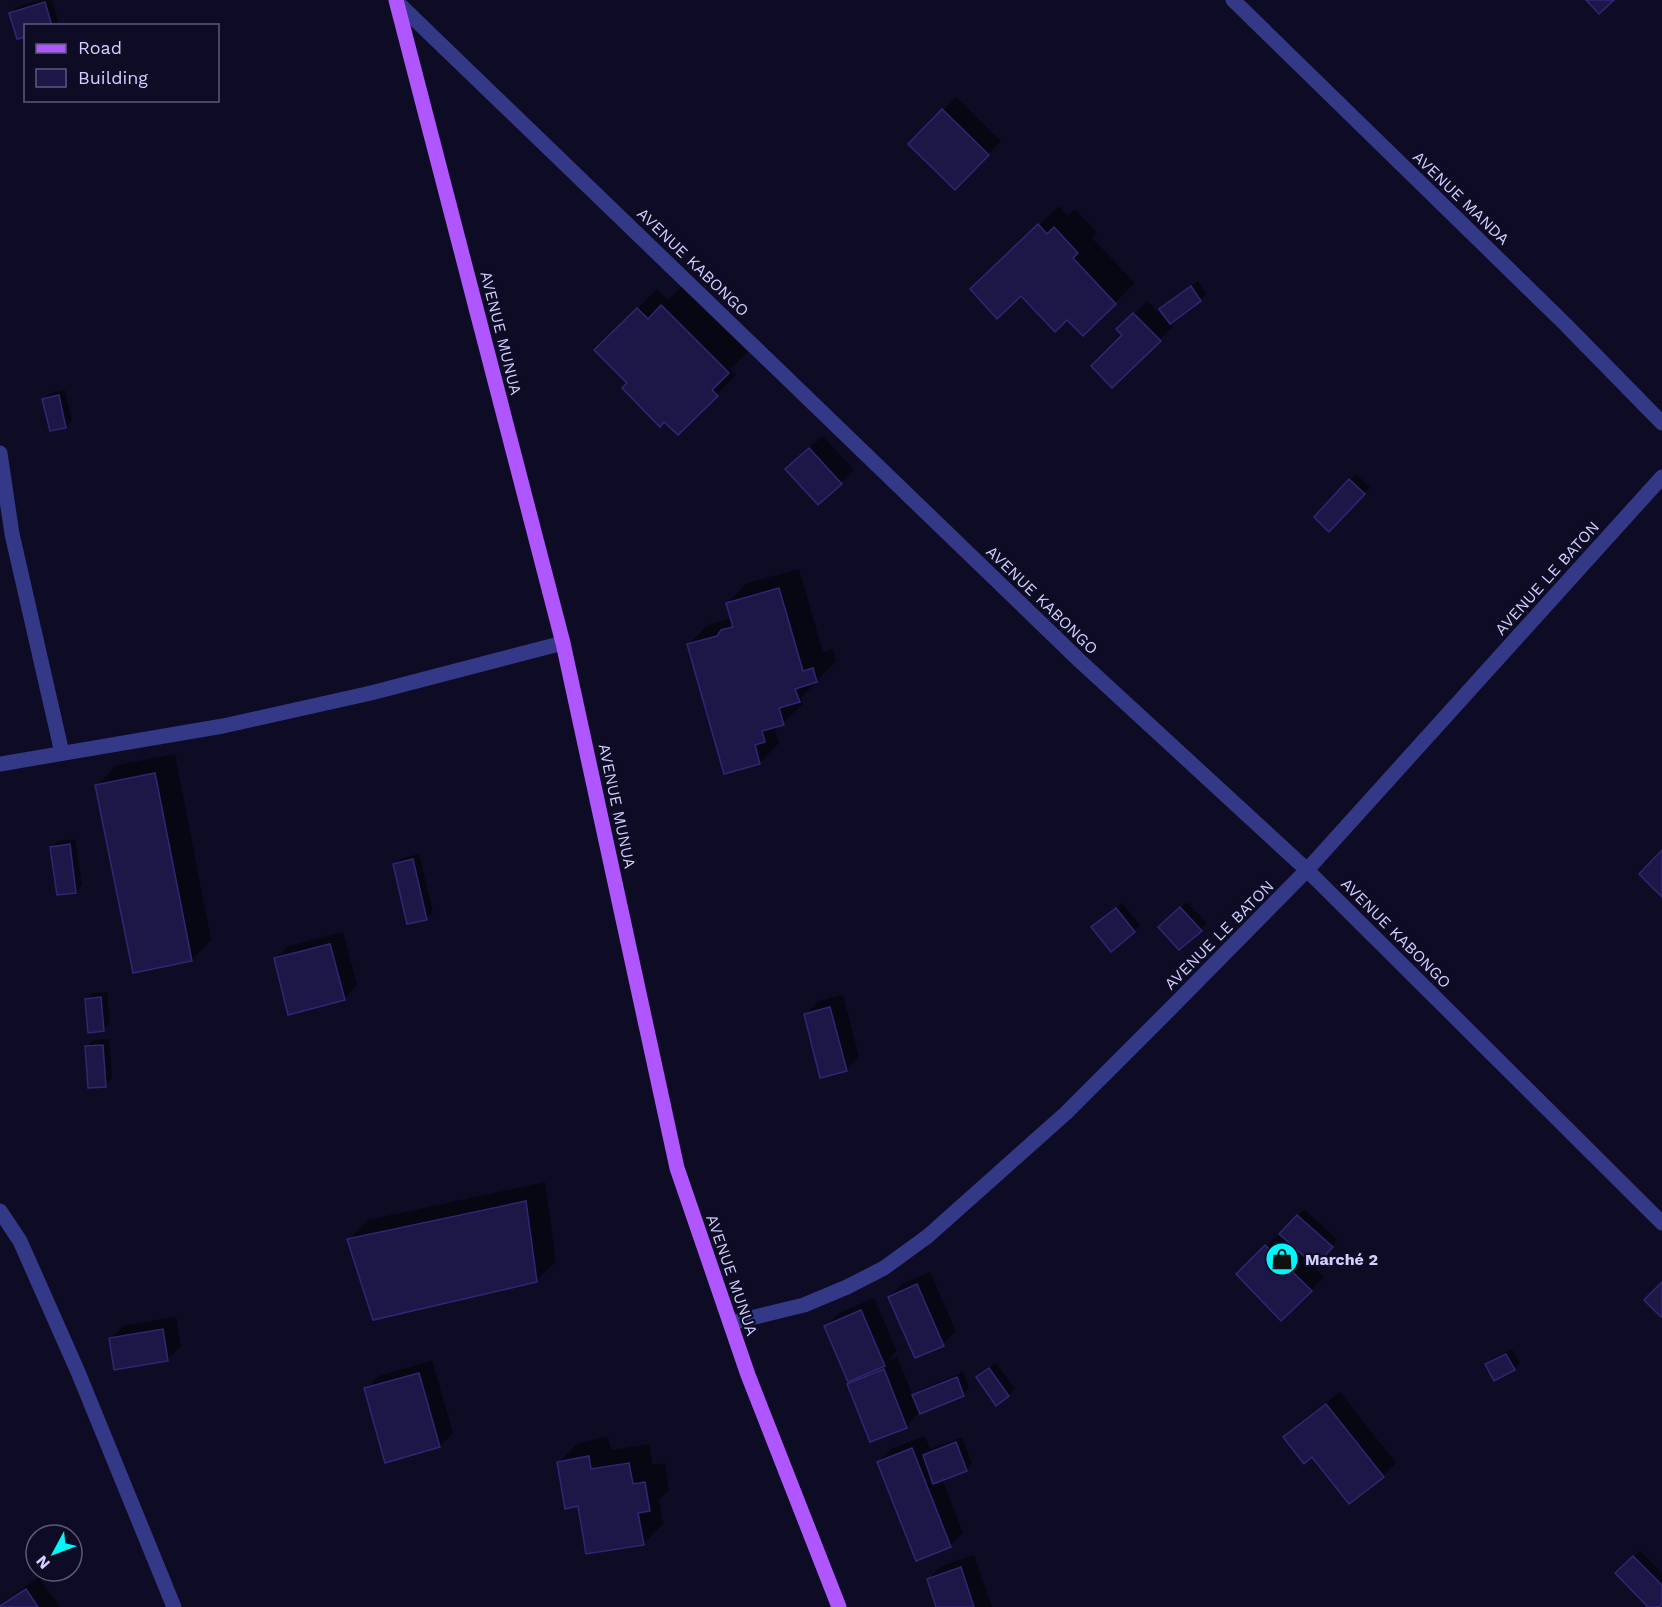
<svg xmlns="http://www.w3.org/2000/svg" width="1662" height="1607" viewBox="0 0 1662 1607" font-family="'Work Sans',sans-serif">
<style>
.shadow{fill:#0007}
.building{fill:#1c1746;stroke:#2f2774;stroke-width:1.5}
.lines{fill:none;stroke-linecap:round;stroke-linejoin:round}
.minor{stroke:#333887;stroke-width:15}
.major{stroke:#b056ff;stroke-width:15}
.labels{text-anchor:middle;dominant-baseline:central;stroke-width:4.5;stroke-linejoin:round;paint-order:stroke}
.street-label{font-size:16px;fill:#d0cfff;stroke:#0e0c24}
.poi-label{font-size:16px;font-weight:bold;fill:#d0cfff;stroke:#0e0c24;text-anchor:start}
</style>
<rect width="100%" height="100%" fill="#0e0c24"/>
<g class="shadow">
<polygon points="39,0 52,0 58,21 54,26 26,26 10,13 17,7"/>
<polygon points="956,97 1001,141 955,188 910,144"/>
<polygon points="1059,206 1068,215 1075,209 1097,233 1092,238 1135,283 1083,334 1067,318 1021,294 992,270"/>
<polygon points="1198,281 1207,294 1170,322 1161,309"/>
<polygon points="682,287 748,352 730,369 736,375 678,433 596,350 657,289 668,300"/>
<polygon points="1147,301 1173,327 1112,386 1124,335 1119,329"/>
<polygon points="65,390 72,420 66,426 51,429 44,399 50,393"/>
<polygon points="823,436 854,470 841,483 800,456"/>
<polygon points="1356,474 1370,487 1329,530 1316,517"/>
<polygon points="799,569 823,652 833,649 836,661 801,698 803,704 775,730 779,743 760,763 688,645 708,625 732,618 727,603 747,583"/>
<polygon points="175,754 211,940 192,960 97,785 117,765"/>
<polygon points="75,839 82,885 76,891 52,847 58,841"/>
<polygon points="419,854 433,912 426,918 394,865 401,859"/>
<polygon points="1187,902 1207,923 1180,948 1166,920"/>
<polygon points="1122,903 1140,925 1134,931 1093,927"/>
<polygon points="343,932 357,985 344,999 275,959 288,946"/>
<polygon points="107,992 110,1023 103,1030 86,999 93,993"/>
<polygon points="843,995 859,1057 846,1070 805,1015 818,1001"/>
<polygon points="109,1039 112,1079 105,1085 87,1047 93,1040"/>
<polygon points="545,1182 556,1261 536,1281 348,1240 368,1220"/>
<polygon points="1304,1209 1338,1240 1315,1264 1305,1255 1304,1257 1324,1277 1281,1319 1238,1274 1280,1233 1281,1234"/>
<polygon points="930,1272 956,1331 943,1344 889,1297 902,1284"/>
<polygon points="874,1298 897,1351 888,1361 897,1357 913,1396 920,1390 963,1372 969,1388 963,1394 919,1412 906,1427 849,1384 857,1376 825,1327 839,1313"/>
<polygon points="176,1317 181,1346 168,1359 111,1338 124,1325"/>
<polygon points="1512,1349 1520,1363 1514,1369 1487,1365 1493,1358"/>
<polygon points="432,1360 453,1433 440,1446 366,1389 379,1376"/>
<polygon points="996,1363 1015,1389 1008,1395 984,1371"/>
<polygon points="1340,1392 1396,1463 1383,1476 1312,1454 1285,1437 1298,1424"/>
<polygon points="925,1436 930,1449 962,1437 972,1464 966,1470 942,1479 963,1533 950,1546 878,1462 891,1449"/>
<polygon points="608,1437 611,1450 649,1444 653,1465 665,1463 669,1490 659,1500 663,1524 643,1544 579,1504 559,1462 578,1443"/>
<polygon points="1640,1551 1662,1573 1662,1602 1657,1607 1651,1607 1617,1573"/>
<polygon points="974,1555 992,1607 938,1607 928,1579 941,1566"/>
<polygon points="39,1577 60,1607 0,1607 0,1604"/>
</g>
<g class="building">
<polygon points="1586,0 1614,0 1599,14"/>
<polygon points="45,2 52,26 26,26 26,37 17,39 9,13"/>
<polygon points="942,109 989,155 955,190 908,144"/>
<polygon points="1038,224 1047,234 1054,227 1078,253 1073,258 1116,304 1083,336 1067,320 1055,332 1021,296 997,319 970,289"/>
<polygon points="1191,286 1201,301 1170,324 1159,309"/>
<polygon points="661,305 729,373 712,390 718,396 678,435 664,422 660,427 622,388 627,383 594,350 637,308 648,319"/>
<polygon points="1133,313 1161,341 1112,388 1091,366 1122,335 1116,329"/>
<polygon points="59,395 66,428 50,431 42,399"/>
<polygon points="809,448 842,484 818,505 785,469"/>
<polygon points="1349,479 1365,494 1329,532 1314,517"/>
<polygon points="779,588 803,671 813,668 817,682 795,689 800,702 779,708 784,725 762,731 765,742 755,745 760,764 724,774 687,644 717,636 721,630 733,627 726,603"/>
<polygon points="155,773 192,961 133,973 95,785"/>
<polygon points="70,844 76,893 57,895 50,847"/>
<polygon points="1662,850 1662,897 1639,874"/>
<polygon points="413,859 427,920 407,924 393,864"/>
<polygon points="1180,907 1202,931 1179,950 1158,927"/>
<polygon points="1116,908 1135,932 1111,952 1091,927"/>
<polygon points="330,944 345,1000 288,1015 274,958"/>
<polygon points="101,997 104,1031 88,1033 85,999"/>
<polygon points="830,1007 847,1071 820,1078 804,1014"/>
<polygon points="103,1045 106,1087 88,1088 85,1046"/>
<polygon points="526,1201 537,1282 373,1320 347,1239"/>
<polygon points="1297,1215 1333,1247 1315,1266 1279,1234"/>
<polygon points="1265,1245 1312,1291 1281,1321 1236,1274"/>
<polygon points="1662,1282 1662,1315 1661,1317 1644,1300"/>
<polygon points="917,1284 944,1346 915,1358 888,1297"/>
<polygon points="861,1310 885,1366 848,1382 824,1326"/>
<polygon points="163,1329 168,1361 114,1370 109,1338"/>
<polygon points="1506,1354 1515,1370 1494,1381 1485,1364"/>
<polygon points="989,1368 1009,1396 996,1406 976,1377"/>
<polygon points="884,1369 907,1428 870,1442 847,1384"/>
<polygon points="419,1373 440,1447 385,1463 364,1388"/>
<polygon points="957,1377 964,1396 920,1414 912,1395"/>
<polygon points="1326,1404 1384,1477 1349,1504 1312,1457 1304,1464 1283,1437"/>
<polygon points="956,1442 967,1471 933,1484 923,1455"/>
<polygon points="912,1448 951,1547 916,1561 877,1462"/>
<polygon points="589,1456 591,1469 629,1463 633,1484 645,1482 650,1511 638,1513 644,1545 586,1554 578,1506 565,1509 557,1462"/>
<polygon points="1633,1556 1662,1585 1662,1604 1659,1607 1648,1607 1615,1573"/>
<polygon points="961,1567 974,1607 936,1607 927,1579"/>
<polygon points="26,1589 38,1607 0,1607 0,1606"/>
</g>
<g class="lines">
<g class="minor">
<polyline points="1233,0 1565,324 1662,423"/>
<polyline points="398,3 1080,661 1307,870 1662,1223"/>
<polyline points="0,453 12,534 62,753"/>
<polyline points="0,764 223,726 371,693 563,643"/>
<polyline points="0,1211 20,1241 78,1372 174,1607"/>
<polyline points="730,1323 804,1305 847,1287 884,1268 928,1236 1066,1113 1173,1006 1307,870 1662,477"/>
</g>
<polyline class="major" points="396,0 563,643 677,1168 748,1375 839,1607"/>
</g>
<defs>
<symbol id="shop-disc" viewBox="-11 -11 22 22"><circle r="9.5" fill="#00f8fa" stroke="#0e0c24"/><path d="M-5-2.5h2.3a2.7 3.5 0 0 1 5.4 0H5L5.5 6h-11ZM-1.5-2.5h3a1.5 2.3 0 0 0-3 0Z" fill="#111"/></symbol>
</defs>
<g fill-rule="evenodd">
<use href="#shop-disc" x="1263" y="1240" width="38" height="38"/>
</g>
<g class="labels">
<g class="street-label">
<text transform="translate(1461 198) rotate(44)">AVENUE MANDA</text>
<text transform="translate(693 262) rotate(44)">AVENUE KABONGO</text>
<text transform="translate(501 333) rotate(76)">AVENUE MUNUA</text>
<text transform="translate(1547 578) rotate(-48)">AVENUE LE BATON</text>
<text transform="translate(1042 600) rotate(44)">AVENUE KABONGO</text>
<text transform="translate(617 806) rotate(78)">AVENUE MUNUA</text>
<text transform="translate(1396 933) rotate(45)">AVENUE KABONGO</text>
<text transform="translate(1219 935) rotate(-45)">AVENUE LE BATON</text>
<text transform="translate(732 1275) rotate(71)">AVENUE MUNUA</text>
</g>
<g class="poi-label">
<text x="1305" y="1259">Marché 2</text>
</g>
</g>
<rect x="24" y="24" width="195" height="78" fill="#0e0c24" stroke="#5c5a7c" stroke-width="1.5"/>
<rect x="36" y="44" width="30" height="9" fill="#b056ff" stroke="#5c5a7c" stroke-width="1.5"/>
<text x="78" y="54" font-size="18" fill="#d0cfff">Road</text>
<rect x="36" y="69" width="30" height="18" fill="#1c1746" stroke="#5c5a7c" stroke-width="1.5"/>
<text x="78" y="84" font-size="18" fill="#d0cfff">Building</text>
<g transform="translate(54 1553) rotate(229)"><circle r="28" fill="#0e0c24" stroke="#5c5a7c" stroke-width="1.5"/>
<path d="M0-4.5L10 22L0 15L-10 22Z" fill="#00f8fa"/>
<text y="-9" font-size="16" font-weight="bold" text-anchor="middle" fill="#d0cfff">N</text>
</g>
</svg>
